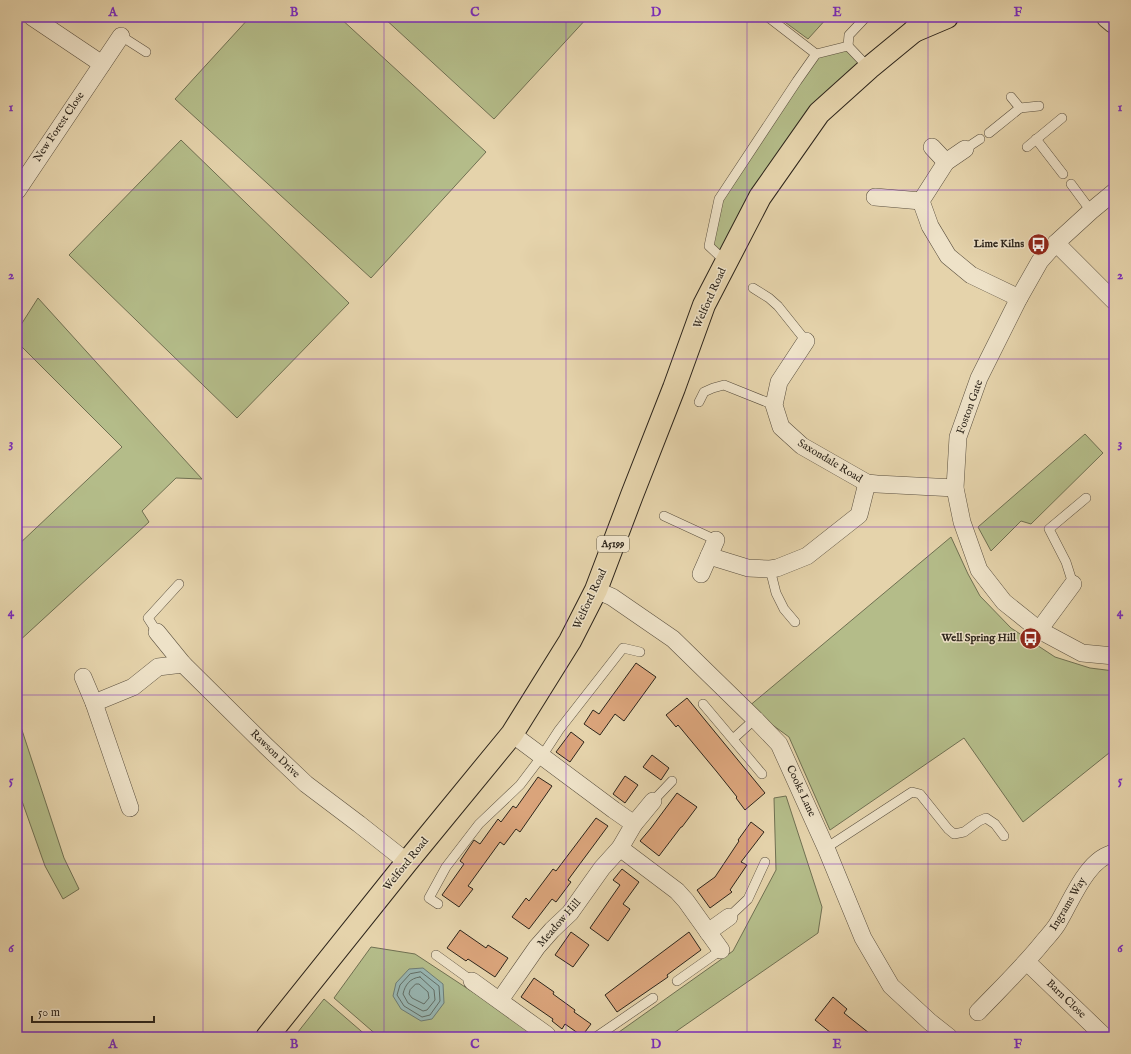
<svg xmlns="http://www.w3.org/2000/svg" width="1131" height="1054" viewBox="0 0 1131 1054" font-family="'IM FELL English',serif">
<style>
.green{fill:#b4bc89;stroke:#707052}
.water{fill:#98b6b2;stroke:#6d7c76}
.lines{fill:none;stroke-linecap:round;stroke-linejoin:round}
.shore{stroke:#626e66;stroke-width:1}
.building{fill:#daa47b;stroke:#2d251b}
.service-casing{stroke:#5b503f;stroke-width:10}
.minor-casing{stroke:#5b503f;stroke-width:18}
.tertiary-casing{stroke:#5b503f;stroke-width:24}
.primary-casing{stroke:#2d251b;stroke-width:24}
.service{stroke:#eee2c8;stroke-width:9}
.minor{stroke:#eee2c8;stroke-width:17}
.tertiary{stroke:#eee2c8;stroke-width:22}
.primary{stroke:#e5d3ab;stroke-width:22}
.grid{fill:none;stroke:#7b2cbf;stroke-width:1;stroke-opacity:0.55}
.labels{text-anchor:middle;dominant-baseline:central;stroke-width:3;stroke-linejoin:round;paint-order:stroke}
.shield{fill:#eee2c8;stroke:#675e4f;stroke-width:1}
.shield-label{font-size:10px;font-weight:bold;fill:#2d251b}
.street-label{font-size:11px;fill:#2d251b;stroke:#eee2c8}
.poi-label{font-size:11px;font-weight:bold;fill:#2d251b;stroke:#eee2c8;text-anchor:end}
.neatline{fill:none;stroke:#7b2cbf;stroke-width:1.5}
.grid-label{font-size:13px;text-anchor:middle;font-weight:bold;fill:#7b2cbf}
</style>
<rect width="100%" height="100%" fill="#e5d3ab"/>
<filter id="stains"><feTurbulence type="fractalNoise" baseFrequency=".005" numOctaves="4"/><feColorMatrix values="0 0 0 0 .2 0 0 0 0 .09 0 0 0 0 .02 0 0 0 .5 -.17"/></filter>
<radialGradient id="worn" r=".72"><stop offset=".6" stop-color="#630" stop-opacity="0"/><stop offset="1" stop-color="#630" stop-opacity=".3"/></radialGradient>
<g class="green">
<polygon points="250,17 339,17 486,152 371,278 175,99"/>
<polygon points="383,17 588,17 494,119"/>
<polygon points="778,17 828,17 808,39"/>
<polygon points="848,46 869,68 819,113 726,262 709,246 719,199 816,54"/>
<polygon points="181,140 349,303 237,418 69,255"/>
<polygon points="38,298 202,479 176,478 142,511 149,522 17,643 17,546 122,447 17,342 17,331"/>
<polygon points="1085,434 1103,453 1031,524 1021,521 991,551 978,527"/>
<polygon points="951,537 968,574 980,596 1011,628 1055,657 1090,668 1114,671 1114,749 1023,822 964,738 830,830 789,737 748,707"/>
<polygon points="17,715 64,858 79,889 63,899 45,866 17,787"/>
<polygon points="786,796 822,907 818,933 668,1037 612,1037 733,951 776,870 774,798"/>
<polygon points="371,947 415,954 541,1037 379,1037 334,998"/>
<polygon points="324,999 368,1037 294,1037"/>
</g>
<polygon class="water" points="423,968 443,984 444,1003 432,1019 421,1021 401,1009 393,996 396,983 409,969"/>
<g class="lines">
<g class="shore">
<polygon points="421,972 439,986 440,1001 430,1015 422,1017 404,1006 397,995 400,985 410,974"/>
<path d="M 420,977 L 434,990 L 435,1000 L 427,1010 L 423,1011 L 408,1003 L 403,994 C 405,985 410,978 420,977 Z"/>
<polygon points="416,984 419,984 428,992 429,998 424,1004 412,998 409,994 410,990"/>
</g>
</g>
<g class="building">
<polygon points="636,663 656,677 624,721 615,714 600,735 584,724 593,710 599,714"/>
<polygon points="687,698 765,793 745,810 736,798 737,797 717,772 678,725 676,727 666,715"/>
<polygon points="571,732 584,742 570,762 556,752"/>
<polygon points="652,755 669,768 661,780 643,767"/>
<polygon points="625,776 638,785 625,803 613,794"/>
<polygon points="538,777 552,786 520,832 516,829 504,845 500,842 468,886 473,889 459,907 442,895 464,864 460,861 474,840 480,844 498,819 501,822 513,806 516,808"/>
<polygon points="677,793 697,807 682,827 681,827 659,856 640,841 651,828"/>
<polygon points="596,818 608,826 568,880 571,882 556,902 552,899 529,929 512,917 526,898 529,901 553,869 556,871"/>
<polygon points="751,822 764,832 741,862 747,865 730,890 732,892 710,908 697,890 715,877 739,841 738,840"/>
<polygon points="622,869 639,882 623,904 630,909 608,941 590,928 620,885 613,880"/>
<polygon points="460,930 486,948 488,945 508,958 495,977 468,959 466,961 447,948"/>
<polygon points="571,932 589,945 573,967 555,955"/>
<polygon points="689,932 701,950 667,975 668,977 617,1012 605,995"/>
<polygon points="534,978 554,992 553,994 575,1010 574,1012 591,1024 582,1036 565,1024 562,1029 552,1021 553,1019 521,997"/>
<polygon points="833,997 847,1009 844,1013 874,1037 836,1037 815,1020"/>
</g>
<g class="lines">
<defs>
<g id="service">
<polyline points="768,17 816,54"/>
<polyline points="121,36 146,52"/>
<polyline points="848,46 849,35 866,17"/>
<polyline points="1011,97 1020,108 1039,106"/>
<polyline points="989,133 1020,108"/>
<polyline points="1036,139 1063,174"/>
<polyline points="1027,147 1062,118"/>
<polyline points="965,149 980,139"/>
<polyline points="1071,184 1091,211"/>
<polyline points="726,262 709,246 719,199 797,81 816,54 848,46 869,68"/>
<polyline points="753,288 769,298 778,306 806,341"/>
<polyline points="699,402 704,392 713,388 724,385 774,405"/>
<polyline points="664,516 716,540"/>
<polyline points="770,569 776,593 784,609 795,622"/>
<polyline points="1073,584 1066,562 1049,529 1086,498"/>
<polyline points="157,632 148,618 179,584"/>
<polyline points="703,704 762,774"/>
<polyline points="733,739 755,719"/>
<polyline points="653,801 672,781"/>
<polyline points="826,848 912,792 920,794 948,829 954,834 964,832 979,821 986,818 995,824 1004,836"/>
<polyline points="438,904 429,898 446,867 479,824 520,785 542,756 559,730 623,648 640,652"/>
<polyline points="729,917 748,899 765,862"/>
<polyline points="436,955 472,981"/>
<polyline points="677,981 721,950"/>
<polyline points="596,1037 653,998"/>
</g>
<g id="minor">
<polyline points="32,17 102,64"/>
<polyline points="932,147 946,162"/>
<polyline points="965,149 946,162 921,201 930,226 948,256 971,275 1019,298"/>
<polyline points="17,191 121,36"/>
<polyline points="1114,192 1091,211 1056,243 1040,261 1019,298 979,378 958,437 955,488 962,522 979,570 1004,602 1039,630 1082,653 1114,656"/>
<polyline points="875,197 921,201"/>
<polyline points="1056,243 1114,301"/>
<polyline points="806,341 779,382 774,405 781,427 802,446 867,483 877,484 955,488"/>
<polyline points="709,556 748,568 770,569 777,568 807,556 859,515 867,483"/>
<polyline points="701,574 716,540"/>
<polyline points="596,590 612,597 673,639 755,719 779,744 826,848 863,938 891,986 930,1022 949,1037"/>
<polyline points="1039,630 1073,584"/>
<polyline points="157,632 183,664 266,746 306,784 359,824 407,862"/>
<polyline points="83,677 94,703 130,808"/>
<polyline points="94,703 133,687 158,667 183,664"/>
<polyline points="512,734 614,810 634,824"/>
<polyline points="620,848 677,891 686,901 721,950"/>
<polyline points="708,932 729,917"/>
<polyline points="1027,962 1105,1037"/>
<polyline points="472,981 547,1035"/>
<polyline points="500,1000 537,947 552,930 570,913 602,868 620,848 634,824 653,801"/>
<path d="M 978,1012 C 1000,989 1023,967 1043,942 C 1048,936 1054,930 1058,923 C 1071,902 1087,858 1114,853"/>
</g>
<polyline id="tertiary" points="1108,17 1114,22"/>
<g id="primary">
<polyline points="914,31 947,17"/>
<polyline points="267,1037 407,862 512,734 570,641 596,590 632,495 674,388 704,305 760,197 819,113 869,68 914,31 926,17"/>
</g>
</defs>
<use href="#service" class="service-casing"/>
<use href="#minor" class="minor-casing"/>
<use href="#tertiary" class="tertiary-casing"/>
<use href="#primary" class="primary-casing"/>
<use href="#service" class="service"/>
<use href="#minor" class="minor"/>
<use href="#tertiary" class="tertiary"/>
<use href="#primary" class="primary"/>
</g>
<path class="grid" d="M 203,17 L 203,1037M 384,17 L 384,1037M 566,17 L 566,1037M 747,17 L 747,1037M 928,17 L 928,1037M 17,190 L 1114,190M 17,359 L 1114,359M 17,527 L 1114,527M 17,695 L 1114,695M 17,864 L 1114,864"/>
<defs>
<symbol id="bus-disc" viewBox="-11 -11 22 22"><circle r="9.5" fill="#8f2418" stroke="#eee2c8"/><path d="M-5-6H5V4H4V6H2V4H-2V6H-4V4H-5ZM-3.5-4V0h7V-4ZM-3.5 1.2v1.5H-2V1.2ZM2 1.2v1.5H3.5V1.2Z" fill="#fff"/></symbol>
</defs>
<g fill-rule="evenodd">
<use href="#bus-disc" x="1026" y="232" width="25" height="25"/>
<use href="#bus-disc" x="1018" y="626" width="25" height="25"/>
</g>
<g class="labels">
<rect class="shield" x="597" y="536" width="32" height="16" rx="3"/>
<g class="shield-label">
<text x="613" y="544">A5199</text>
</g>
<g class="street-label">
<text transform="translate(59 127) rotate(-56)">New Forest Close</text>
<text transform="translate(710 298) rotate(-66)">Welford Road</text>
<text transform="translate(970 407) rotate(-70)">Foston Gate</text>
<text transform="translate(830 461) rotate(31)">Saxondale Road</text>
<text transform="translate(590 599) rotate(-65)">Welford Road</text>
<text transform="translate(275 754) rotate(44)">Rawson Drive</text>
<text transform="translate(801 791) rotate(65)">Cooks Lane</text>
<text transform="translate(406 864) rotate(-51)">Welford Road</text>
<text transform="translate(1068 904) rotate(-59)">Ingrams Way</text>
<text transform="translate(559 923) rotate(-49)">Meadow Hill</text>
<text transform="translate(1066 999) rotate(44)">Barn Close</text>
</g>
<g class="poi-label">
<text x="1024" y="244">Lime Kilns</text>
<text x="1016" y="638">Well Spring Hill</text>
</g>
</g>
<rect width="1131" height="1054" fill="none" stroke="#e5d3ab" stroke-width="44"/>
<path d="M32 1016v6h122v-6" fill="none" stroke="#2d251b" stroke-width="2"/>
<text x="38" y="1016" font-size="12" fill="#2d251b" stroke="#eee2c8" stroke-width="3" paint-order="stroke">50 m</text>
<rect x="22" y="22" width="1087" height="1010" class="neatline"/>
<g class="grid-label">
<text x="113" y="16">A</text>
<text x="294" y="16">B</text>
<text x="475" y="16">C</text>
<text x="656" y="16">D</text>
<text x="837" y="16">E</text>
<text x="1018" y="16">F</text>
<text x="11" y="111">1</text>
<text x="1120" y="111">1</text>
<text x="11" y="279">2</text>
<text x="1120" y="279">2</text>
<text x="11" y="447">3</text>
<text x="1120" y="447">3</text>
<text x="11" y="616">4</text>
<text x="1120" y="616">4</text>
<text x="11" y="784">5</text>
<text x="1120" y="784">5</text>
<text x="11" y="952">6</text>
<text x="1120" y="952">6</text>
<text x="113" y="1048">A</text>
<text x="294" y="1048">B</text>
<text x="475" y="1048">C</text>
<text x="656" y="1048">D</text>
<text x="837" y="1048">E</text>
<text x="1018" y="1048">F</text>
</g>
<rect width="100%" height="100%" filter="url(#stains)"/>
<rect width="100%" height="100%" fill="url(#worn)"/>
</svg>
